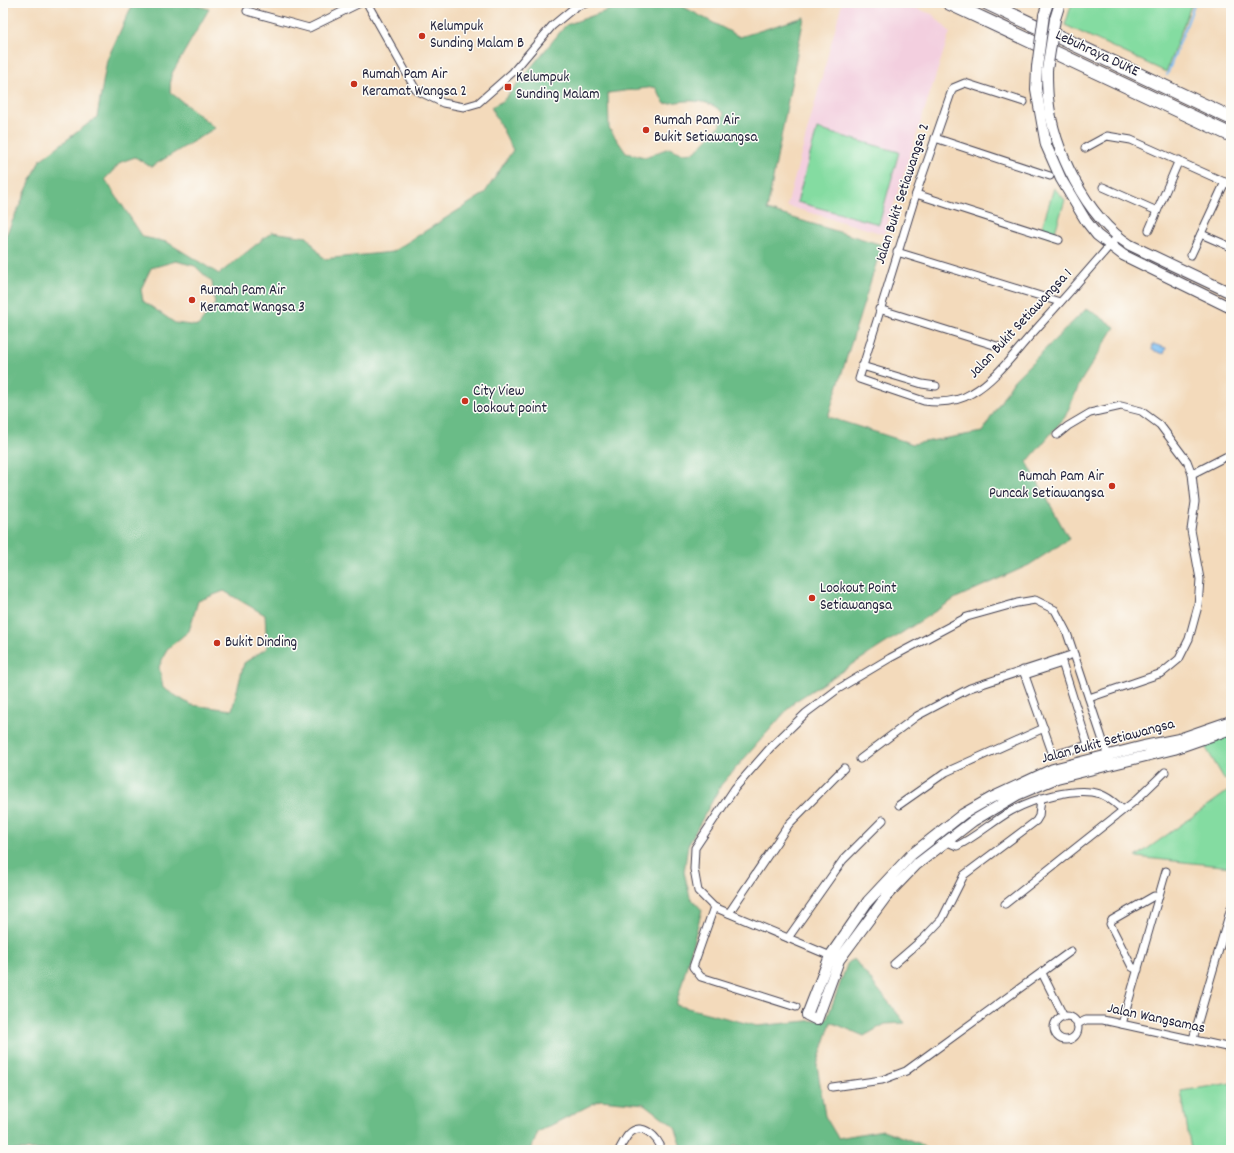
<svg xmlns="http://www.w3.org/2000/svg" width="1234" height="1153" viewBox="0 0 1234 1153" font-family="Dekko,sans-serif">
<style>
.built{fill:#f3cfdf}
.green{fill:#84dca1;stroke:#537f6e}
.forest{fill:#6bbc87;stroke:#466f61;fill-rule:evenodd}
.water{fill:#7cbdf1;stroke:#4f7096}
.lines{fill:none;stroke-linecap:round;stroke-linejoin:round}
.stream{stroke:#7cbdf1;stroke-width:2}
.street-casing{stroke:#413e4e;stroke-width:9}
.secondary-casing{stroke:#413e4e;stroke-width:12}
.highway-casing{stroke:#413e4e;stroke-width:15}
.street{stroke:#fff;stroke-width:7}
.secondary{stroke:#fff;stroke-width:10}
.highway{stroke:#fff;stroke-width:13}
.secondary-bridge-casing{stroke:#413e4e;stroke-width:12;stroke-linecap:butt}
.secondary-bridge{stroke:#fff;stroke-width:10}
.poi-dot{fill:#c8321e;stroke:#fdfcf7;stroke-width:1.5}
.labels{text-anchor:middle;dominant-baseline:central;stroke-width:3;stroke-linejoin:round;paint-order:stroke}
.poi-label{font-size:15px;fill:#22223b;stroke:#fdfcf7;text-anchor:start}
.street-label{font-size:15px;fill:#22223b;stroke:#fdfcf7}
</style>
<rect width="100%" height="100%" fill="#fdfcf7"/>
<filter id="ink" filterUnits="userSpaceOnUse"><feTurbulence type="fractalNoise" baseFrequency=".025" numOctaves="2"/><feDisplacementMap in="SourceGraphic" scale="8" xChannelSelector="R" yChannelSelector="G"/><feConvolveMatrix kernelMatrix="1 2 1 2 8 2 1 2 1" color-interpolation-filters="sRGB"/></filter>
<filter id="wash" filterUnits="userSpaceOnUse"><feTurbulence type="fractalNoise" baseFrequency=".012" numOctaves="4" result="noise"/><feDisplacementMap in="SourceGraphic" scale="16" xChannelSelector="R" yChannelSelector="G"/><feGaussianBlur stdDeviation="0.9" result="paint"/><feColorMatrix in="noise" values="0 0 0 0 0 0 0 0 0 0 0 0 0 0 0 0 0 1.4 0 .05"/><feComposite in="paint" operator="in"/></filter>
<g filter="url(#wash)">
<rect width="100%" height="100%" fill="#f3dabb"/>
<polygon class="built" points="842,3 900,3 932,14 950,32 884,234 787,206"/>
<g class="green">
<polygon points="1072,3 1192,3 1166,72 1065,25"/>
<polygon points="817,129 899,152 879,224 797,202"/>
<polygon points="1054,188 1065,200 1053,238 1040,233"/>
<polygon points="1231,733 1231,776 1225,780 1203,743"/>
<polygon points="1231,789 1231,867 1136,857"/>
<polygon points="1231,1083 1231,1150 1191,1150 1181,1091"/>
</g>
<path class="forest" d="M 133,3 L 189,3 L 209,9 L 171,75 L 170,92 L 215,128 L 151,167 L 135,157 L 121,162 L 105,179 L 143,237 L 167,242 L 219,274 L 272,232 L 307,237 L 324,259 L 392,252 L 484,194 L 513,150 L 491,107 L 503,101 L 566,25 L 629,3 L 676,3 L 740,37 L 804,17 L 767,210 L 882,245 L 828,417 L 913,444 L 982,432 L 1014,380 L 1087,308 L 1115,327 L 1081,381 L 1065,417 L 1027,462 L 1069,539 L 1029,565 L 956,598 L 794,702 L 721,785 L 688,845 L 684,872 L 690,897 L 702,910 L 676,1005 L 757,1026 L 827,1019 L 848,962 L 854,959 L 905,1023 L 885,1024 L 864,1036 L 831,1022 L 817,1065 L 825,1116 L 838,1138 L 883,1130 L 918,1143 L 928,1150 L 750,1150 L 734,1145 L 732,1150 L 683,1150 L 675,1127 L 645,1104 L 600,1100 L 538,1132 L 531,1150 L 3,1150 L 3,242 L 40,160 L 97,117 L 107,60 ZM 655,87 L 665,104 C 686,100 708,97 724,114 L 720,125 L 695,152 L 682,153 L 669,148 L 645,157 L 626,153 L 609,128 L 608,93 ZM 176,261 L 195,266 L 212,282 L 215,304 L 198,326 L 175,323 L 143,301 L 141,289 L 151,268 ZM 224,591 L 265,615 L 267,648 L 244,663 L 232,710 L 191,705 L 163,688 L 159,667 L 167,649 L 189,631 L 198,601 Z"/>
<polygon class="water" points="1153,344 1166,348 1164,354 1152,350"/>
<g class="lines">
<polyline class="stream" points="1167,75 1195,3"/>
</g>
</g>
<g filter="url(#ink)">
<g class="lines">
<defs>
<g id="street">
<polyline points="367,3 416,90 443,103 464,107 478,103 513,72 552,26 575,7 587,3"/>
<polyline points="247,11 309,28 360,3"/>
<path d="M 1024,102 L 965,83 L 953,88 L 952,90 L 916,194 L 859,379 L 924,401 C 940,403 958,402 972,393 C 995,380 1013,355 1030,336 C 1060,303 1089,270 1117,237"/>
<polyline points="935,138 1050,176"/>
<polyline points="1085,148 1107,136 1131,140 1231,185"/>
<polyline points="1103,187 1157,211"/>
<polyline points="916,194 1059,240"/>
<polyline points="1149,230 1179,160"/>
<polyline points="1201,234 1231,247"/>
<polyline points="897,252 1060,302"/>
<polyline points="1191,255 1225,182"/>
<polyline points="879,309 997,346"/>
<polyline points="862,366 922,384 936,386"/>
<polyline points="1057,435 1068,426 1090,413 1121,406 1141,411 1160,425 1187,461 1192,474 1195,502 1191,530 1200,579 1198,606 1189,639 1179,659 1162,673 1089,698"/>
<polyline points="1192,474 1231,454"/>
<polyline points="1023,670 1053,755 1088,745 1061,659"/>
<polyline points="1025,675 1062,663"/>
<polyline points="860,759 917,716 970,688 1074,654"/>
<polyline points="899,805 946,772 1044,728"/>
<path d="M 945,841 L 957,846 C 976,837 993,821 1011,811 C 1033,799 1075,786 1100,794 C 1109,797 1115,803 1122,809"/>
<polyline points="1005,904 1136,800 1165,772"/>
<polyline points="714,907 693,967 701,977 796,1007"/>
<polyline points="729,913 789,824 844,768"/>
<polyline points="788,938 843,860 883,820"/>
<polyline points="833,957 714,907 698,891 694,869 695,848 735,788 770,748 806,713 838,689 890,658 967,617 1017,603 1035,600 1055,610 1067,633 1109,759"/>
<polyline points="894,964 924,938 942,919 964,875 1036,821 1039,816 1041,798"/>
<polyline points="1138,970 1132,967 1110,924 1112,920 1154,896 1158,897"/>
<polyline points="1042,973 1064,1017"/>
<circle cx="1066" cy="1028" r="12"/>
<polyline points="1077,1024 1086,1020 1103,1020 1231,1048"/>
<polyline points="1122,1024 1166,871"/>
<polyline points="1193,1039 1231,908"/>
<polyline points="832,1087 882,1080 906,1071 1071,951"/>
<path d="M 619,1150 C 622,1145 625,1138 629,1134 C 642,1120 658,1138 662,1150"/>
</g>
<g id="secondary">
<polyline points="1044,15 1048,3"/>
<polyline points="1055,19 1060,3"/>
<polyline points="1037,67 1036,89 1046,145 1061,179 1086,221 1097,235 1123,255 1231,308"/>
<path d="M 1047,70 C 1047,79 1047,89 1048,98 C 1053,149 1086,217 1130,245 L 1231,293"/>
<polyline points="1231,721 1179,739 1144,746 1053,769 991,798 963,814 911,855 868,901 830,956 807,1015 817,1020 839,960 888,894 916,865 973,821 1017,795 1057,778 1174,749 1231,729"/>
</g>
<g id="highway">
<polyline points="949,3 1231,135"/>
<polyline points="987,3 1231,118"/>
</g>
</defs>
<use href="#street" class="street-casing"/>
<use href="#secondary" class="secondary-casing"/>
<use href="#highway" class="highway-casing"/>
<use href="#street" class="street"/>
<use href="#secondary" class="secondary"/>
<use href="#highway" class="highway"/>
<defs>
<g id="secondary-bridge">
<polyline points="1037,67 1044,15"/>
<polyline points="1047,70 1055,19"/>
</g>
</defs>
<use href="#secondary-bridge" class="secondary-bridge-casing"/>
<use href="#secondary-bridge" class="secondary-bridge"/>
</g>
</g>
<g class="poi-dot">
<circle cx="422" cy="36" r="4"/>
<circle cx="354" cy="84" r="4"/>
<rect x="504" y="83" width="8" height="8" rx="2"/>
<circle cx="646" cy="130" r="4"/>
<circle cx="192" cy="300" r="4"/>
<circle cx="465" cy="401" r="4"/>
<circle cx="1112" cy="486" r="4"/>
<circle cx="812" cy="598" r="4"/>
<circle cx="217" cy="643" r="4"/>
</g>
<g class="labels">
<g class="poi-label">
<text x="430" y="27">Kelumpuk<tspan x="430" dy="17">Sunding Malam B</tspan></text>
<text x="362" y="75">Rumah Pam Air<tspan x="362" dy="17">Keramat Wangsa 2</tspan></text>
<text x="516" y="78">Kelumpuk<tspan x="516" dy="17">Sunding Malam</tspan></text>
<text x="654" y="121">Rumah Pam Air<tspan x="654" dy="17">Bukit Setiawangsa</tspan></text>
<text x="200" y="291">Rumah Pam Air<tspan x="200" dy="17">Keramat Wangsa 3</tspan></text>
<text x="473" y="392">City View<tspan x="473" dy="17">lookout point</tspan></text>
<text x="1104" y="477" text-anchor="end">Rumah Pam Air<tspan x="1104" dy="17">Puncak Setiawangsa</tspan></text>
<text x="820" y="589">Lookout Point<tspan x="820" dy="17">Setiawangsa</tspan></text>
<text x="225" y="643">Bukit Dinding</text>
</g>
<g class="street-label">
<text transform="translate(1097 54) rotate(25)">Lebuhraya DUKE</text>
<text transform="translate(903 194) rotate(-72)">Jalan Bukit Setiawangsa 2</text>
<text transform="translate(1021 324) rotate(-47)">Jalan Bukit Setiawangsa 1</text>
<text transform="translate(1108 742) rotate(-15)">Jalan Bukit Setiawangsa</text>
<text transform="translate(1156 1019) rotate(12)">Jalan Wangsamas</text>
</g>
</g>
<rect width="1234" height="1153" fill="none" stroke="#fdfcf7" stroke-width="16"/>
</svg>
